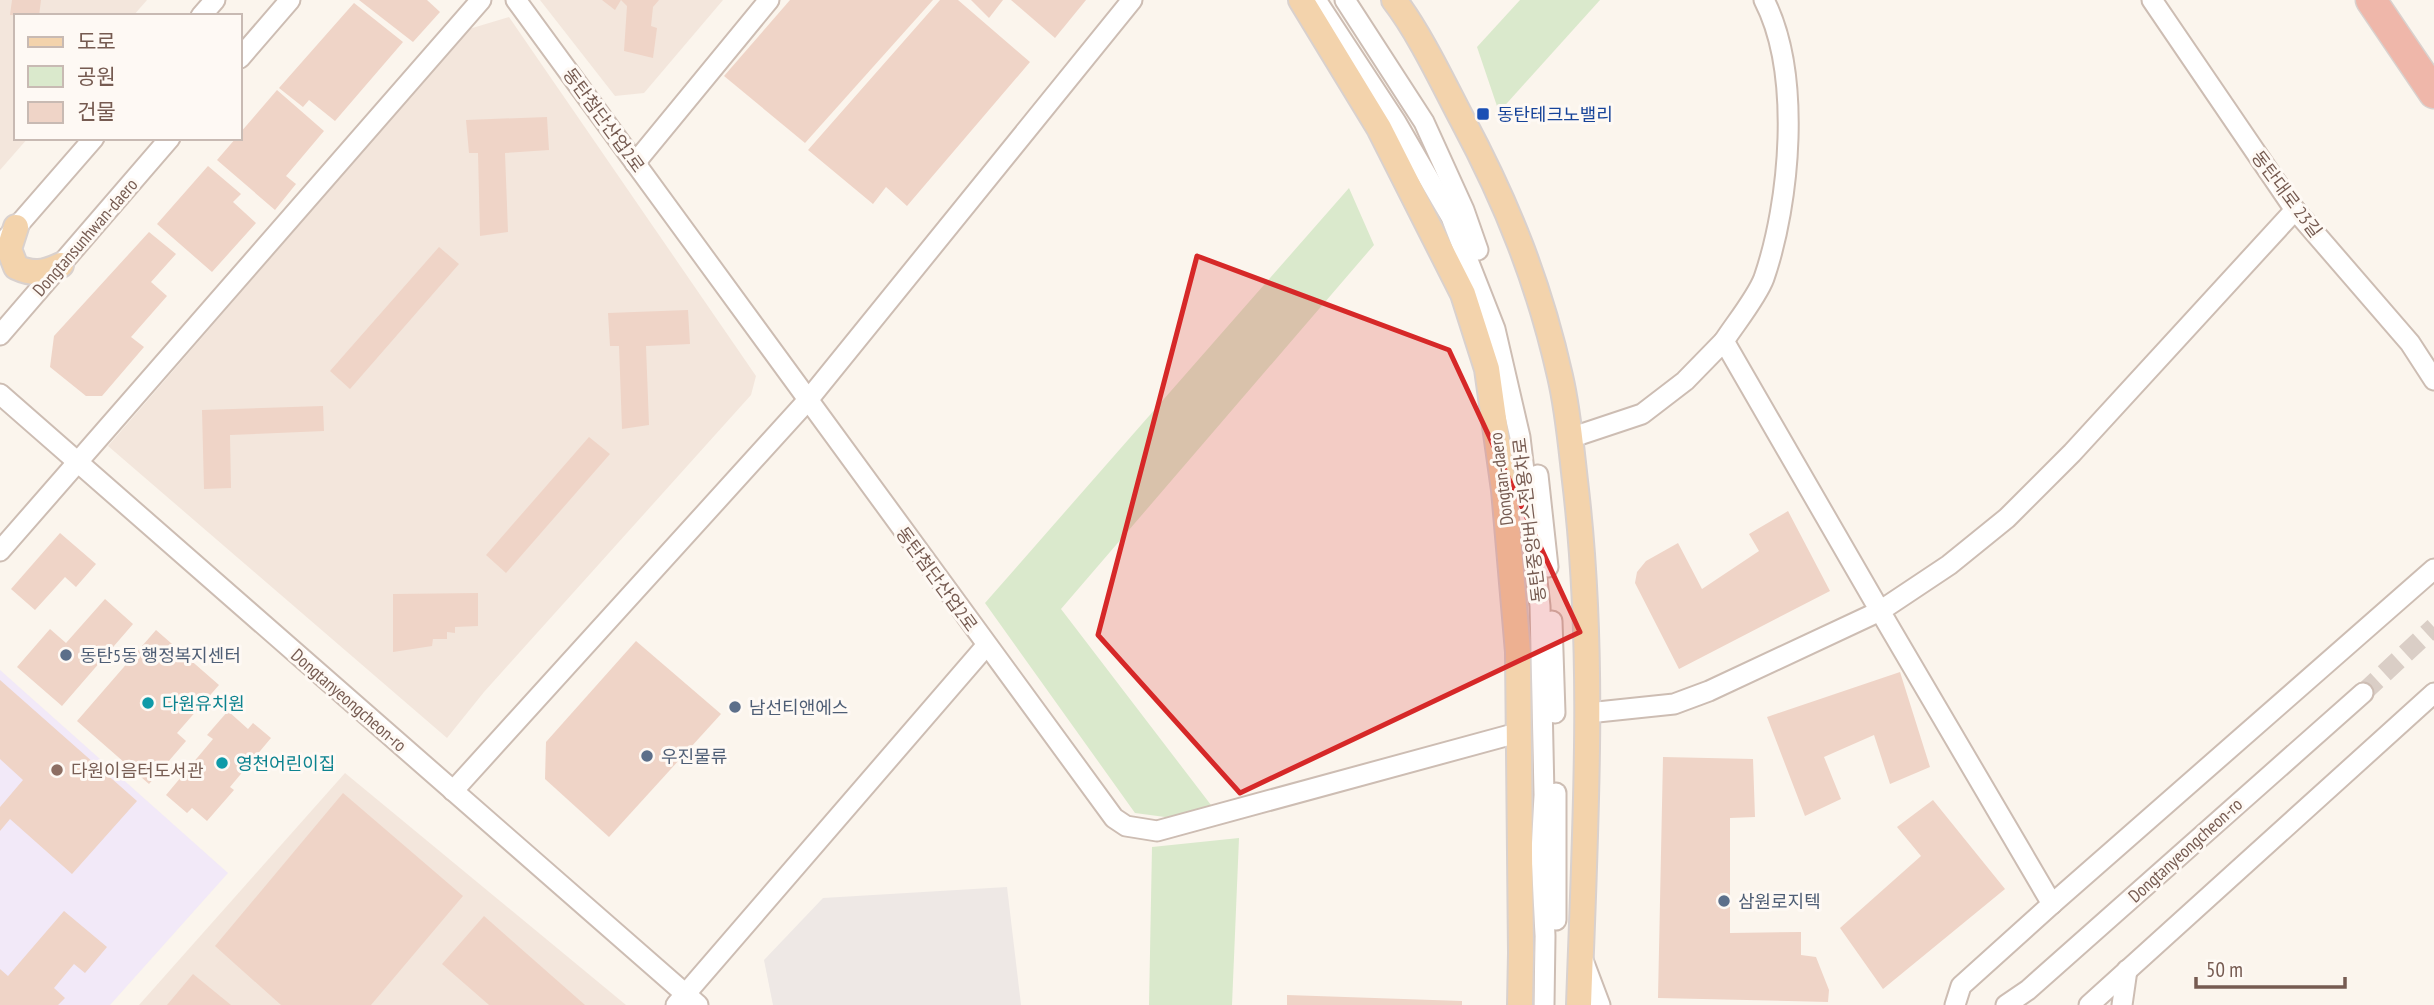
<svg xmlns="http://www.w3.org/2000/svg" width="2434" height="1005" font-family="'PT Sans Narrow','Noto Sans KR',sans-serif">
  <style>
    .residential { fill: #f3e6dc }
    .industrial { fill: #eee8e5 }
    .education { fill: #f2e9f8 }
    .green { fill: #dae9cc }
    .building { fill: #efd4c7 }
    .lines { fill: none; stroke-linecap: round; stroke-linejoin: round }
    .minor-tunnel { stroke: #dacec6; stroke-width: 19; stroke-dasharray: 19 10; stroke-linecap: butt }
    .minor-casing { stroke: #cdbdb3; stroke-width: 23 }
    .major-casing { stroke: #d9d1ce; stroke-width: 28 }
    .highway-casing { stroke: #d9d1ce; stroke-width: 33 }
    .minor { stroke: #fff; stroke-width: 19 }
    .major { stroke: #f3d3ac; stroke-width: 24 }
    .highway { stroke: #efb7aa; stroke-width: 30 }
    .marked { fill: #d62828; fill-opacity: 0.2; stroke: #d62828; stroke-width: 5; stroke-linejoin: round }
    .transit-dot { fill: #1a4fb4; stroke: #fef9f4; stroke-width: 2.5 }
    .service-dot { fill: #5c6f8a; stroke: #fef9f4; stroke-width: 2.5 }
    .culture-dot { fill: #0f9aa8; stroke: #fef9f4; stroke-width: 2.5 }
    .education-dot { fill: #8d6e63; stroke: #fef9f4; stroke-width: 2.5 }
    .labels { text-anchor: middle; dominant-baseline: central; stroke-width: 6; stroke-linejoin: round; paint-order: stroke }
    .transit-label { font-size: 18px; fill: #164399; stroke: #fef9f4; text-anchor: start }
    .street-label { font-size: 18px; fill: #765b51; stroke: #fef9f4 }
    .service-label { font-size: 18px; fill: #4e5e75; stroke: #fef9f4; text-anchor: start }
    .culture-label { font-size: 18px; fill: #0d838f; stroke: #fef9f4; text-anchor: start }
    .education-label { font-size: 18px; fill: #785e54; stroke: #fef9f4; text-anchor: start }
  </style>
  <rect width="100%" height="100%" fill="#fbf5ed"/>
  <g class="residential">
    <polygon points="0,0 147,0 133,16 16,16 16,138 28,138 0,170"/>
    <polygon points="540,0 723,0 644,93 615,96"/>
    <polygon points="509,17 756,376 751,395 484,692 447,738 108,446 469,29"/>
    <polygon points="345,773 626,1005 139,1005"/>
  </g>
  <polygon class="industrial" points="1007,887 1021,1005 773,1005 764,960 823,898"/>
  <polygon class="education" points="0,670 228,873 110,1005 0,1005"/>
  <g class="green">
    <polygon points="1520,0 1600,0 1499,112 1477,47"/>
    <polygon points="1349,188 1374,245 1061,609 1211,805 1180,819 1135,813 985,603"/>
    <polygon points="1239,838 1232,1005 1149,1005 1152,847"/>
  </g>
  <g class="building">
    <polygon points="12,0 41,0 39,16 10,15"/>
    <polygon points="359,0 427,0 440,12 413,42"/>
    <polygon points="602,0 659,0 653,7 651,26 657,28 653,58 624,51 627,6 621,0 615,10"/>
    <polygon points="790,0 933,0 805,143 724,76"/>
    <polygon points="940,0 958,0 1030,62 907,206 886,187 873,204 808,150"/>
    <polygon points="971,0 1003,0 989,18"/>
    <polygon points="1011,0 1086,0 1055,38"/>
    <polygon points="354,3 403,42 335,121 309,100 303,107 279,88"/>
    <polygon points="277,90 324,131 286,176 296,184 275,210 217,160 236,138 240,138 240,133"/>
    <polygon points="547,117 549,150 505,153 508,232 480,236 478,153 469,153 466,120"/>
    <polygon points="208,166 241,194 233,202 256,223 212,272 157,224"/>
    <polygon points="149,232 176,254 151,282 167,296 131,337 144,347 102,396 86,396 50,367 54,336"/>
    <polygon points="439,247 459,264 350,389 330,371"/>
    <polygon points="688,310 690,344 646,346 649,425 622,429 619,346 610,346 608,313"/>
    <polygon points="323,406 324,431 230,435 231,488 204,489 202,410"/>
    <polygon points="589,437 610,454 506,573 486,555"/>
    <polygon points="1788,511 1830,591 1679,669 1635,583 1637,572 1646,561 1678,543 1702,589 1759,551 1749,534"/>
    <polygon points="60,533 96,564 76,587 65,577 35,610 11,589"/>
    <polygon points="478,593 478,626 455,627 455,633 447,632 447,639 433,639 432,646 393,652 393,594"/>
    <polygon points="105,599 133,624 62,706 17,667 50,629 66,643"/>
    <polygon points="156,630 219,685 177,733 186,741 149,784 77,721"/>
    <polygon points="636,641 721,714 609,837 545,779 546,742"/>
    <polygon points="1900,672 1930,767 1890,784 1874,735 1824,757 1841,799 1805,816 1767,717"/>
    <polygon points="0,680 137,801 72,874 10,819 0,831 0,807 23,780 0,759"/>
    <polygon points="228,711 248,729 253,723 271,738 230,787 234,790 207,821 192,808 187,813 166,795 213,739 207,735"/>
    <polygon points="1663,757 1753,759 1755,817 1730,818 1730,933 1801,932 1801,955 1816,957 1829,990 1828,1002 1658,998"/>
    <polygon points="343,793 463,896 371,1005 281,1005 215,946"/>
    <polygon points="1933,800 2005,889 1883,989 1840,928 1921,856 1897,827"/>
    <polygon points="64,911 107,947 85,973 74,964 54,988 65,998 58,1005 0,1005 0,969 8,976"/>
    <polygon points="484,916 585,1005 489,1005 442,964"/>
    <polygon points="193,974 231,1005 167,1005"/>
    <polygon points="1287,995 1462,1001 1462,1005 1287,1005"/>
  </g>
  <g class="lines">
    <polyline class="minor-tunnel" points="2363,693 2434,627"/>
    <g class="minor-casing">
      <g id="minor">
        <polyline points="516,0 1114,818 1126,826 1157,831 1517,733"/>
        <polyline points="1316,0 1396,122 1451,217 1495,329 1520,437 1540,606 1544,795 1541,853 1545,936 1544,1005"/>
        <polyline points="1345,0 1424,122 1464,210 1478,250"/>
        <polyline points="2152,0 2295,210 2410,343 2434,380"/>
        <polyline points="201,16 215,0"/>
        <polyline points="240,58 290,0"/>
        <polyline points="635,163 769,0"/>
        <polyline points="7,238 94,138"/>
        <polyline points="0,335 170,138"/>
        <path d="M1724 341C1735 324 1757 297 1764 278 1790 202 1802 74 1764 0"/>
        <polyline points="0,394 698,1005"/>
        <polyline points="1570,438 1642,414 1685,381 1724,341 1880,611 1709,691 1674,704 1588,713"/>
        <polyline points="1538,475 1548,567"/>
        <polyline points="0,551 481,0"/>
        <polyline points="1552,621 1555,713"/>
        <polyline points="453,791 808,400 1132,0"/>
        <polyline points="1556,793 1556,920"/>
        <polyline points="2052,904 1880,611 1949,565 2007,518 2072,453 2295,210"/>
        <polyline points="1583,960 1600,1005"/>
        <polyline points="676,1005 986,646"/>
        <polyline points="1955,1005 1961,986 2052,904 2434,569"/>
        <polyline points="2006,1005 2028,990 2363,693"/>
        <polyline points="2089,1005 2434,693"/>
        <polyline points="2122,1005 2127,970"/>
      </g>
    </g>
    <g class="major-casing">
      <g id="major">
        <polyline points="1301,0 1379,128 1463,294 1487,369 1504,490 1518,652 1521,953 1520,1005"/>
        <path d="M1394 0C1419 32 1443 83 1462 119 1507 203 1539 283 1560 376 1568 410 1571 446 1575 481 1596 655 1585 830 1579 1005"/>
        <path d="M16 227 9 249 16 267C33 275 44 273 61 265"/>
      </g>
    </g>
    <g class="highway-casing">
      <polyline id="highway" points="2371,0 2434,93"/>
    </g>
    <use href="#minor" class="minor"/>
    <use href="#major" class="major"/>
    <use href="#highway" class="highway"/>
  </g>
  <path class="marked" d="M1197 256 1449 350 1580 632 1240 793 1098 635Z"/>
  <rect class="transit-dot" x="1476" y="107" width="14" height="14" rx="3.5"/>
  <g class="service-dot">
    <circle cx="66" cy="655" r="7"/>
    <circle cx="735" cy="707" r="7"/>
    <circle cx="647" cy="756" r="7"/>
    <circle cx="1724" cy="901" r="7"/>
  </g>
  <g class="culture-dot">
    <circle cx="148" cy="703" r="7"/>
    <circle cx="222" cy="763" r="7"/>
  </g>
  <circle class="education-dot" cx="57" cy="770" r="7"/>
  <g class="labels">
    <g class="transit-label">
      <text x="1497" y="114">동탄테크노밸리</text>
    </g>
    <g class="street-label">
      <text transform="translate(604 120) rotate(54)">동탄첨단산업2로</text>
      <text transform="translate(2287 194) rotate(53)">동탄대로 23길</text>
      <text transform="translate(85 237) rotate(-49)">Dongtansunhwan-daero</text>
      <text transform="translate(1501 479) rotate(-97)">Dongtan-daero</text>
      <text transform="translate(1529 520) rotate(-97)">동탄중앙버스전용차로</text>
      <text transform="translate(937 579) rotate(54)">동탄첨단산업2로</text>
      <text transform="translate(349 700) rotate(41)">Dongtanyeongcheon-ro</text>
      <text transform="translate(2185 850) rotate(-42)">Dongtanyeongcheon-ro</text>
    </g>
    <g class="service-label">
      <text x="80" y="655">동탄5동 행정복지센터</text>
      <text x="749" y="707">남선티앤에스</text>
      <text x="661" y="756">우진물류</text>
      <text x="1738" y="901">삼원로지텍</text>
    </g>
    <g class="culture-label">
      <text x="162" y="703">다원유치원</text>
      <text x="236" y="763">영천어린이집</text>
    </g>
    <g class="education-label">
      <text x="71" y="770">다원이음터도서관</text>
    </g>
  </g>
  <rect x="14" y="14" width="228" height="126" fill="#fef9f4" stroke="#c8bab3" stroke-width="2"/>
  <rect x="28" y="37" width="35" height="10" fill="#f3d3ac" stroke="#c8bab3" stroke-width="2"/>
  <text x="77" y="49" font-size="21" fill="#765b51">도로</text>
  <rect x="28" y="66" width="35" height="21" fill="#dae9cc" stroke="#c8bab3" stroke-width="2"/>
  <text x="77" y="84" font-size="21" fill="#765b51">공원</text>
  <rect x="28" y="102" width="35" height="21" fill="#efd4c7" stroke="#c8bab3" stroke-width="2"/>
  <text x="77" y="119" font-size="21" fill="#765b51">건물</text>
  <path d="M2196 977v10h149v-10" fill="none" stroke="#765b51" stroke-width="3.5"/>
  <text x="2206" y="977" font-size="21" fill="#765b51" stroke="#fef9f4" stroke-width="5" paint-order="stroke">50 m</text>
</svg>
